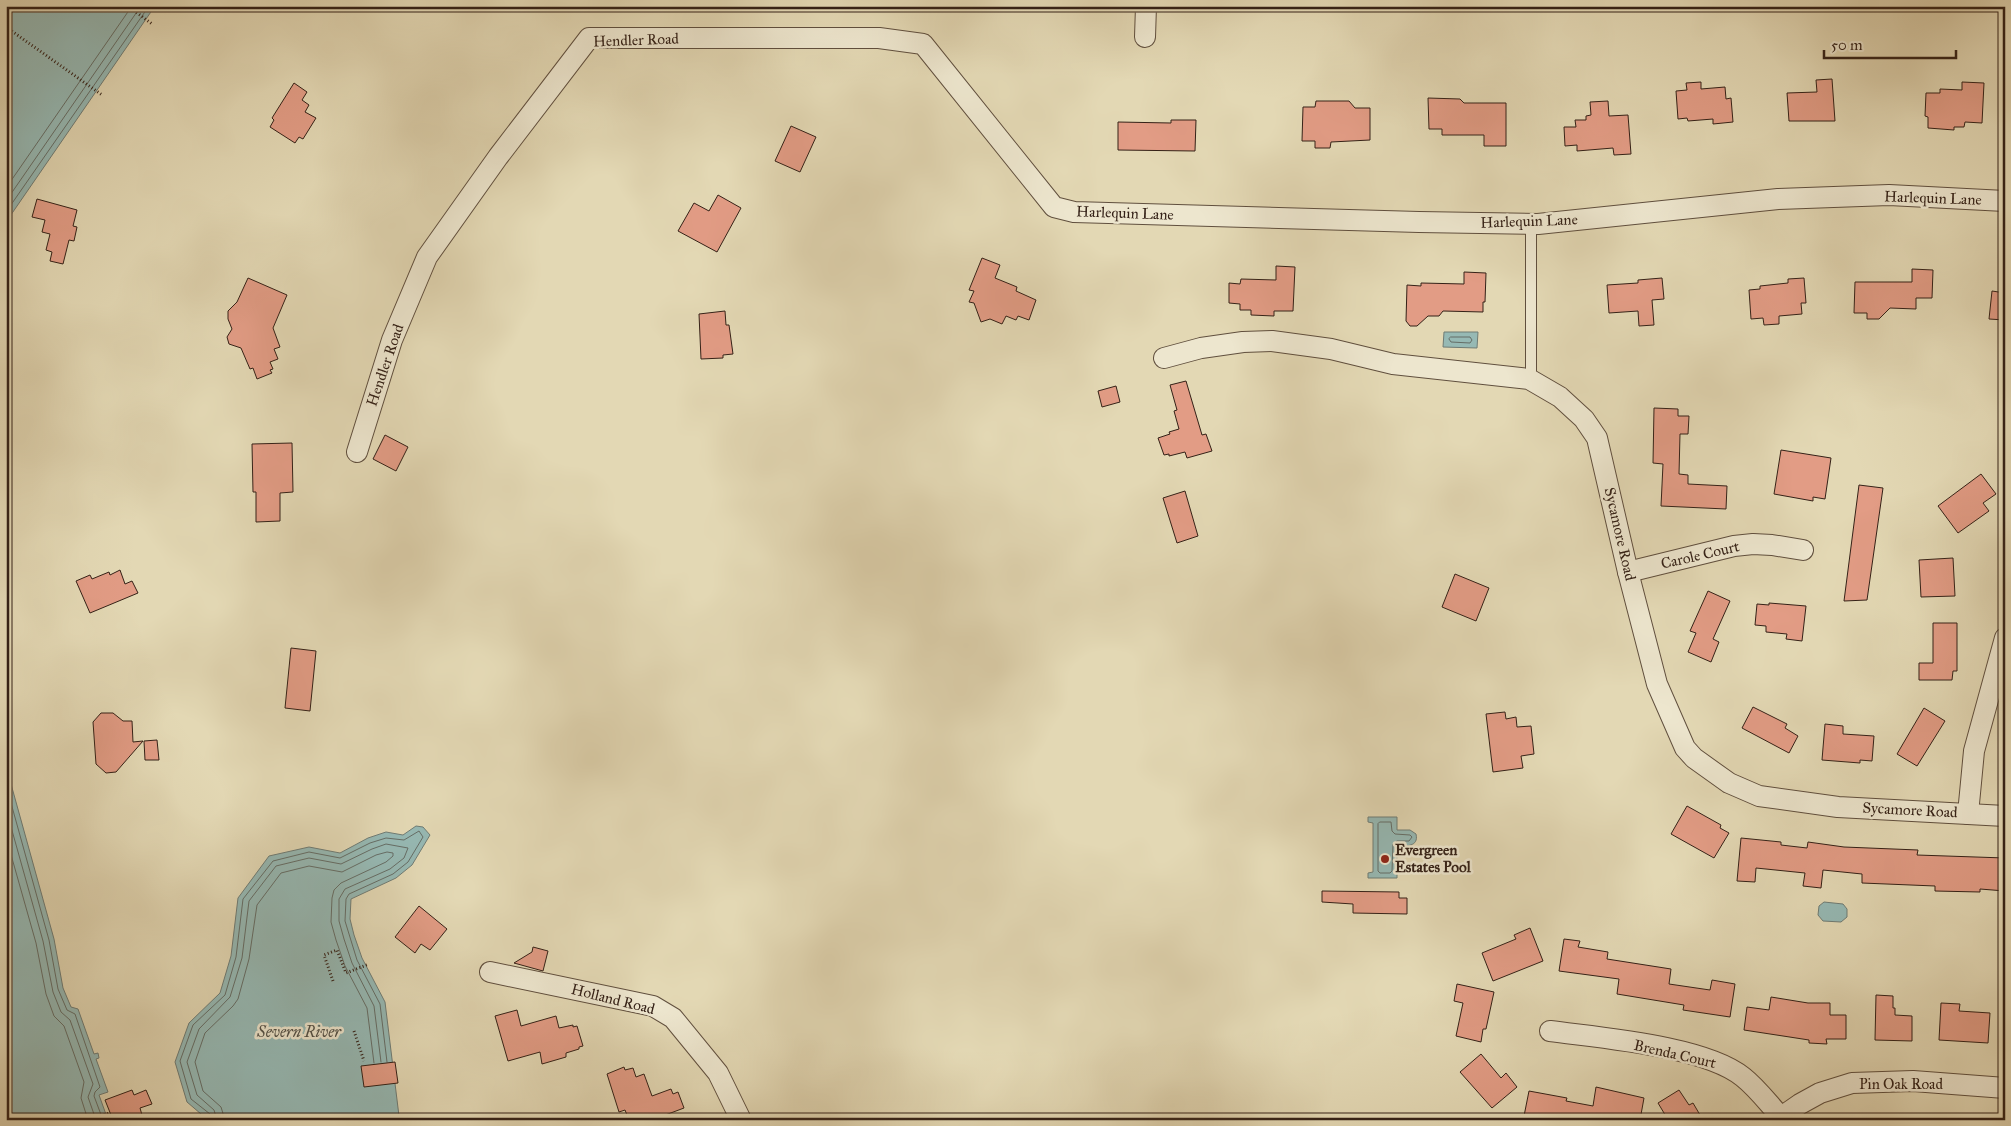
<svg xmlns="http://www.w3.org/2000/svg" width="2011" height="1126" font-family="'IM FELL Great Primer',serif">
  <style>
    .water { fill: #96b9b4; stroke: #6f7c75 }
    .lines { fill: none; stroke-linecap: round; stroke-linejoin: round }
    .shore { stroke: #656d66; stroke-width: 1 }
    .building { fill: #e29c85; stroke: #342117 }
    .lane-casing { stroke: #604f3e; stroke-width: 12 }
    .street-casing { stroke: #604f3e; stroke-width: 22 }
    .path { stroke: #342117; stroke-width: 3; stroke-dasharray: 1 2.5; stroke-linecap: butt }
    .lane { stroke: #ede6ce; stroke-width: 10 }
    .street { stroke: #ede6ce; stroke-width: 20 }
    .poi-dot { fill: #8f2418; stroke: #ede6ce; stroke-width: 2 }
    .labels { text-anchor: middle; dominant-baseline: central; stroke-width: 5; stroke-linejoin: round; paint-order: stroke }
    .street-label { font-size: 15px; fill: #342117; stroke: #ede6ce }
    .poi-label { font-size: 15px; font-weight: bold; fill: #342117; stroke: #ede6ce; text-anchor: start }
    .water-label { font-size: 16px; font-style: italic; fill: #514f46; stroke: #ede6ce }
  </style>
  <rect width="100%" height="100%" fill="#e3d8b4"/>
  <filter id="stains"><feTurbulence type="fractalNoise" baseFrequency=".004" numOctaves="4"/><feColorMatrix values="0 0 0 0 .2 0 0 0 0 .09 0 0 0 0 .02 0 0 0 .5 -.17"/></filter>
  <radialGradient id="worn" r=".72"><stop offset=".6" stop-color="#630" stop-opacity="0"/><stop offset="1" stop-color="#630" stop-opacity=".3"/></radialGradient>
  <g class="water">
    <polygon points="6,6 155,6 6,222"/>
    <polygon points="1444,332 1478,332 1477,348 1443,347"/>
    <polygon points="6,745 11,784 54,939 63,988 71,1007 78,1009 94,1054 98,1053 99,1058 96,1059 108,1092 99,1095 108,1120 6,1120"/>
    <path d="M1368 817H1397V830H1410L1416 834C1419 847 1406 846 1397 846V878H1368V873L1373 872V823L1368 822Z"/>
    <polygon points="416,826 423,827 430,835 412,865 396,878 351,899 350,919 354,935 362,958 385,1002 399,1116 382,1120 208,1120 187,1102 175,1062 189,1023 220,993 231,956 238,898 269,856 309,847 340,853 368,838 386,832 403,835"/>
    <polygon points="1824,902 1843,904 1847,909 1847,917 1841,922 1823,921 1818,915 1819,906"/>
  </g>
  <g class="lines">
    <g class="shore">
      <polyline points="6,188 132,6"/>
      <polyline points="6,201 141,6"/>
      <polyline points="6,212 149,6"/>
      <polygon points="1451,337 1470,337 1472,340 1470,343 1451,342 1449,339"/>
      <polyline points="6,785 49,940 58,989 67,1010 75,1014 100,1087 95,1092 94,1096 103,1120"/>
      <polyline points="6,809 43,941 53,992 61,1012 70,1020 93,1084 88,1097 96,1120"/>
      <polygon points="1380,822 1391,822 1392,831 1395,834 1410,835 1412,837 1409,841 1397,841 1393,844 1392,871 1390,873 1380,873 1378,871 1378,824"/>
      <polyline points="6,837 36,943 46,994 54,1016 64,1026 84,1082 81,1098 88,1120"/>
      <polyline points="211,1120 210,1114 191,1099 180,1061 193,1025 225,995 236,957 243,899 273,861 309,852 340,858 370,843 386,838 404,840 419,831 423,837 408,862 393,874 349,894 346,899 345,921 357,960 380,1004 387,1062"/>
      <polyline points="217,1120 214,1110 197,1095 187,1062 199,1029 230,997 242,958 249,901 276,866 309,858 341,864 372,849 386,844 408,848 404,858 390,869 345,889 339,899 339,921 344,939 352,963 374,1006 381,1062"/>
      <polyline points="225,1120 221,1107 203,1091 195,1062 205,1033 233,1006 238,999 249,959 257,905 281,873 309,866 342,872 376,855 387,852 393,853 393,856 386,862 341,883 334,890 332,898 331,922 336,940 345,966 367,1008 374,1063"/>
    </g>
  </g>
  <g class="building">
    <polygon points="1832,79 1835,121 1789,121 1787,93 1817,92 1816,80"/>
    <polygon points="1701,82 1701,89 1725,87 1726,99 1731,98 1733,122 1713,124 1713,119 1688,121 1687,118 1678,119 1676,91 1687,90 1686,83"/>
    <polygon points="1962,82 1984,83 1982,123 1965,122 1964,127 1954,127 1954,130 1928,128 1928,117 1925,116 1926,93 1940,93 1940,89 1962,90"/>
    <polygon points="294,83 307,92 302,100 309,105 305,112 316,118 303,139 299,137 295,143 270,127 274,120 272,118"/>
    <polygon points="1428,98 1460,99 1464,103 1506,103 1506,146 1484,146 1484,135 1442,135 1442,129 1429,129"/>
    <polygon points="1316,101 1349,101 1355,108 1370,108 1370,140 1331,142 1330,148 1315,148 1315,141 1302,141 1303,107 1315,107"/>
    <polygon points="1608,101 1609,116 1628,115 1631,154 1614,155 1613,148 1577,151 1577,145 1565,146 1564,127 1576,127 1575,120 1586,120 1586,116 1591,115 1590,102"/>
    <polygon points="1171,120 1196,120 1195,151 1118,150 1118,122 1171,123"/>
    <polygon points="791,126 816,137 800,172 775,161"/>
    <polygon points="718,195 741,208 717,252 678,231 694,203 709,211"/>
    <polygon points="37,199 77,210 73,226 77,227 74,241 69,240 63,264 50,261 52,252 46,250 50,234 42,232 45,220 32,217"/>
    <polygon points="982,258 1000,265 995,278 1017,287 1016,291 1036,300 1029,320 1018,316 1016,320 1006,316 1002,324 990,319 981,322 974,303 969,302 974,291 969,290"/>
    <polygon points="1276,266 1295,267 1293,311 1274,311 1274,316 1251,315 1251,310 1240,310 1240,304 1229,303 1229,283 1240,284 1241,279 1276,280"/>
    <polygon points="1912,269 1933,270 1932,298 1916,298 1916,309 1890,308 1879,319 1867,319 1867,313 1854,313 1855,282 1912,282"/>
    <polygon points="1464,272 1486,273 1485,302 1483,302 1483,312 1443,311 1439,316 1428,316 1417,326 1410,326 1406,321 1407,285 1421,286 1421,283 1464,284"/>
    <polygon points="248,278 287,295 273,328 280,347 274,349 278,359 270,362 273,369 270,370 272,373 257,379 253,368 250,369 241,348 229,344 227,337 232,329 228,319 228,311 237,302"/>
    <polygon points="1662,278 1664,299 1652,300 1654,325 1639,326 1638,311 1609,313 1607,285 1638,283 1638,280"/>
    <polygon points="1804,278 1806,303 1801,303 1802,314 1779,316 1779,324 1764,325 1763,318 1751,319 1749,290 1760,289 1760,286 1788,283 1788,279"/>
    <polygon points="1992,291 2005,293 2005,320 1989,319"/>
    <polygon points="725,311 726,325 729,325 733,354 723,355 723,358 701,359 699,314"/>
    <polygon points="1186,381 1202,435 1206,434 1212,451 1187,458 1185,452 1169,456 1169,454 1164,455 1158,438 1170,434 1169,432 1179,429 1174,411 1177,410 1170,385"/>
    <polygon points="1116,386 1120,402 1102,407 1098,391"/>
    <polygon points="1654,408 1678,409 1678,416 1689,416 1688,434 1680,434 1679,474 1688,475 1688,484 1727,486 1726,509 1661,506 1663,464 1653,463"/>
    <polygon points="385,435 408,447 396,471 373,459"/>
    <polygon points="292,443 293,492 280,493 280,521 256,522 256,492 253,492 252,444"/>
    <polygon points="1781,450 1831,458 1825,499 1813,497 1813,501 1774,494"/>
    <polygon points="1981,474 1996,494 1983,503 1989,511 1958,533 1938,506"/>
    <polygon points="1859,485 1883,488 1867,600 1844,601"/>
    <polygon points="1185,491 1198,536 1177,543 1163,498"/>
    <polygon points="1953,558 1955,596 1921,597 1919,560"/>
    <polygon points="120,570 125,584 132,581 138,593 90,613 76,581 90,575 92,579 109,572 110,575"/>
    <polygon points="1455,574 1489,588 1476,621 1442,607"/>
    <polygon points="1708,591 1730,601 1713,639 1719,642 1711,662 1688,652 1696,633 1690,631"/>
    <polygon points="1769,603 1806,606 1802,641 1786,639 1787,634 1766,632 1766,626 1755,625 1757,604 1769,605"/>
    <polygon points="1933,623 1957,623 1957,671 1953,671 1952,680 1919,680 1919,663 1933,663"/>
    <polygon points="291,648 316,651 310,711 285,708"/>
    <polygon points="1753,707 1787,724 1785,728 1798,736 1789,753 1742,728"/>
    <polygon points="1924,708 1945,721 1917,766 1897,754"/>
    <polygon points="1505,712 1506,719 1516,717 1517,727 1531,726 1534,754 1521,756 1523,768 1493,772 1486,714"/>
    <polygon points="101,713 113,713 123,721 132,721 133,742 143,741 116,772 106,773 96,764 93,722"/>
    <polygon points="1825,724 1843,726 1843,734 1874,736 1872,761 1860,760 1860,763 1822,760"/>
    <polygon points="157,740 159,760 145,760 144,741"/>
    <polygon points="1687,806 1721,825 1720,828 1729,833 1714,858 1671,834"/>
    <polygon points="1741,838 1781,842 1781,845 1807,848 1808,842 1844,847 1918,850 1917,855 2005,858 2005,891 1980,889 1980,892 1935,891 1935,886 1862,883 1862,874 1823,870 1821,888 1803,886 1805,873 1756,868 1755,882 1737,881"/>
    <polygon points="1322,891 1399,892 1399,898 1407,898 1407,914 1353,913 1353,904 1322,902"/>
    <polygon points="419,906 447,929 430,950 421,944 415,953 395,937"/>
    <polygon points="1530,928 1543,961 1493,981 1482,953 1516,939 1514,935"/>
    <polygon points="1564,939 1580,941 1578,947 1608,952 1607,959 1671,969 1669,984 1710,990 1712,980 1735,984 1730,1017 1683,1010 1684,1005 1617,994 1619,979 1559,971"/>
    <polygon points="533,947 548,951 543,971 514,963 532,952"/>
    <polygon points="1457,984 1494,992 1486,1029 1483,1029 1481,1042 1456,1036 1463,1003 1454,1001"/>
    <polygon points="1876,995 1893,996 1893,1008 1895,1008 1895,1015 1912,1016 1912,1041 1875,1040"/>
    <polygon points="1771,997 1808,1003 1830,1003 1830,1015 1846,1015 1846,1039 1826,1039 1827,1044 1809,1043 1809,1040 1744,1030 1747,1007 1769,1010"/>
    <polygon points="1941,1003 1960,1004 1959,1011 1990,1013 1988,1043 1939,1040"/>
    <polygon points="517,1010 521,1026 556,1016 559,1028 573,1025 573,1027 577,1026 583,1046 579,1047 579,1049 566,1053 566,1057 542,1064 540,1052 508,1061 495,1016"/>
    <polygon points="1481,1054 1501,1078 1506,1073 1517,1087 1492,1108 1460,1072"/>
    <polygon points="395,1062 398,1083 364,1087 361,1066"/>
    <polygon points="624,1067 625,1070 633,1068 636,1077 644,1074 652,1096 671,1089 673,1094 678,1092 684,1108 652,1120 629,1120 625,1110 619,1112 607,1074"/>
    <polygon points="1596,1087 1644,1098 1640,1120 1545,1120 1524,1116 1529,1091 1567,1098 1566,1101 1593,1106"/>
    <polygon points="132,1090 134,1095 146,1090 152,1104 140,1108 142,1115 129,1120 113,1120 105,1100"/>
    <polygon points="1679,1090 1689,1105 1693,1103 1703,1120 1664,1120 1667,1118 1658,1103"/>
  </g>
  <g class="lines">
    <g class="lane-casing">
      <polyline id="lane" points="1529,379 1531,372 1531,224"/>
    </g>
    <g class="street-casing">
      <g id="street">
        <polyline points="1145,37 1146,6"/>
        <polyline points="1164,358 1201,348 1243,342 1272,341 1331,349 1393,364 1529,379 1560,397 1584,419 1597,438 1628,572 1657,684 1685,748 1694,758 1729,783 1759,796 1838,807 2005,816"/>
        <polyline points="357,452 392,340 427,257 498,157 589,38 879,38 923,44 1054,207 1074,212 1419,222 1538,224 1778,199 1889,195 2005,201"/>
        <polyline points="1628,572 1734,546 1753,544 1772,545 1803,550"/>
        <polyline points="1968,814 1974,751 2005,638"/>
        <polyline points="490,972 653,1006 673,1018 718,1073 741,1120"/>
        <path d="M1550 1031C1601 1038 1705 1046 1743 1077 1757 1088 1768 1103 1780 1116"/>
        <polyline points="1777,1120 1800,1104 1820,1093 1852,1083 1913,1081 2005,1088"/>
      </g>
    </g>
    <g class="path">
      <polyline points="128,6 152,24"/>
      <polyline points="6,27 102,95"/>
      <polyline points="333,981 324,955 337,950 346,973 369,964"/>
      <polyline points="354,1031 364,1061"/>
      <polyline points="91,1120 109,1113"/>
    </g>
    <use href="#lane" class="lane"/>
    <use href="#street" class="street"/>
  </g>
  <circle class="poi-dot" cx="1385" cy="859" r="5"/>
  <g class="labels">
    <g class="street-label">
      <text transform="translate(636 40) rotate(-2)">Hendler Road</text>
      <text transform="translate(1933 198) rotate(2)">Harlequin Lane</text>
      <text transform="translate(1125 213) rotate(2)">Harlequin Lane</text>
      <text transform="translate(1529 221) rotate(-2)">Harlequin Lane</text>
      <text transform="translate(385 365) rotate(-71)">Hendler Road</text>
      <text transform="translate(1620 534) rotate(77)">Sycamore Road</text>
      <text transform="translate(1700 555) rotate(-13)">Carole Court</text>
      <text transform="translate(1910 810) rotate(3)">Sycamore Road</text>
      <text transform="translate(613 999) rotate(14)">Holland Road</text>
      <text transform="translate(1675 1054) rotate(13)">Brenda Court</text>
      <text x="1901" y="1084">Pin Oak Road</text>
    </g>
    <g class="poi-label">
      <text x="1395" y="850">Evergreen<tspan x="1395" dy="17">Estates Pool</tspan></text>
    </g>
    <g class="water-label">
      <text x="299" y="1031">Severn River</text>
    </g>
  </g>
  <rect width="2011" height="1126" fill="none" stroke="#e3d8b4" stroke-width="25"/>
  <rect x="8" y="8" width="1996" height="1111" fill="none" stroke="#342117" stroke-width="2.5"/>
  <rect x="12" y="12" width="1986" height="1101" fill="none" stroke="#342117"/>
  <path d="M1824 50v8h132v-8" fill="none" stroke="#342117" stroke-width="2.5"/>
  <text x="1831" y="50" font-size="15" fill="#342117" stroke="#ede6ce" stroke-width="4" paint-order="stroke">50 m</text>
  <rect width="100%" height="100%" filter="url(#stains)"/>
  <rect width="100%" height="100%" fill="url(#worn)"/>
</svg>
